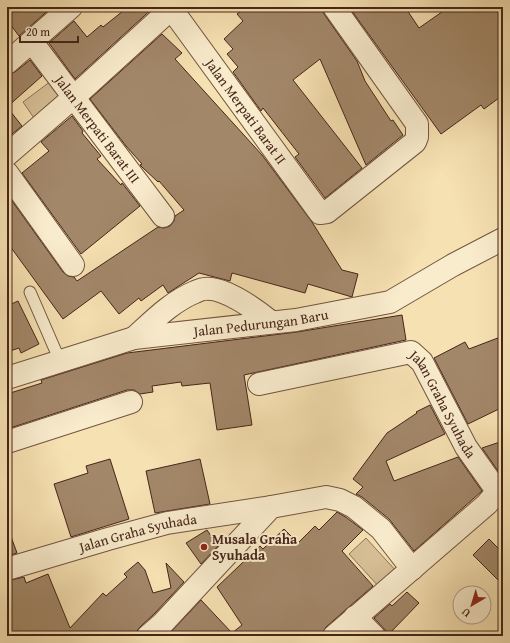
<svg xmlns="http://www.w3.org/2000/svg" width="510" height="643" font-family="'Gentium Book Plus',serif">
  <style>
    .green { fill: #d8c198; stroke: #8f7459 }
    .building { fill: #a28769; stroke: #46261a }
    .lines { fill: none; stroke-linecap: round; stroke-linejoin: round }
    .service-casing { stroke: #725540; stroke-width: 13 }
    .minor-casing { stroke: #725540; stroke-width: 24 }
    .service { stroke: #f9eccd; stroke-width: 11 }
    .minor { stroke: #f9eccd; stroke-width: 22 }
    .poi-dot { fill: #8f2418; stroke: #f9eccd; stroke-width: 1.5 }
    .labels { text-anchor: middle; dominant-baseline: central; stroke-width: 4; stroke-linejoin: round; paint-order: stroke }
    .street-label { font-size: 14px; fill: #46261a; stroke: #f9eccd }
    .poi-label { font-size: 14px; font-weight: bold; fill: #46261a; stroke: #f9eccd; text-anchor: start }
  </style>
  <rect width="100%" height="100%" fill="#f6e1b2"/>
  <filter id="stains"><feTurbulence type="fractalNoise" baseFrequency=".005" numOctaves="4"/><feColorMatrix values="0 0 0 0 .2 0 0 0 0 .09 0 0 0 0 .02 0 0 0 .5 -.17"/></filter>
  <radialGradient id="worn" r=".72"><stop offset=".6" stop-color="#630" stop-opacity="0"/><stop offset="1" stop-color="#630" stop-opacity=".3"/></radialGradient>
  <g class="green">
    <polygon points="51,81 63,96 34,118 23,102"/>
    <polygon points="366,538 397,572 380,588 349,554"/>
  </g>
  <g class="building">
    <polygon points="7,7 52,7 19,36 7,20"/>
    <polygon points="128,7 154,7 75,79 49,43 74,21 87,37 101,25 103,27"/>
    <polygon points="247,7 322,7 324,14 357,61 365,81 391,121 393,120 403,135 366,165 320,59 293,80 362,168 325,198 295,157 299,154 263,108 261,111 233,72 238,67 227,54 233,49 224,39 243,21 237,14"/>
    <polygon points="349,7 405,7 419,28 449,7 503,7 503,95 484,109 481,105 441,134"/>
    <polygon points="162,34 182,53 175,59 262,155 312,222 342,270 358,274 352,297 308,284 305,293 232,273 230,281 199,273 168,293 163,285 141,301 139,298 119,314 101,291 63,319 7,242 7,194 63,272 68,276 74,277 77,281 158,227 164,228 170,226 174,221 175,216 184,210 159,181 158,182 142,167 140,165 142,164 126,146 90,99"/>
    <polygon points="30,60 42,76 7,107 22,126 7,138 7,75 15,72"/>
    <polygon points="72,116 83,131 82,133 101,156 97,159 121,185 122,183 140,206 81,254 22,173 49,151 41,142"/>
    <polygon points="18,301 39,344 21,353 19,348 7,352 7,306"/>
    <polygon points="402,315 406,340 244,375 252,425 217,430 210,383 182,386 181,382 152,386 153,392 140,394 134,390 127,390 7,429 7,394 42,383 41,380 127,353 297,332"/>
    <polygon points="503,336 503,407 468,424 434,358 465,342 469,349"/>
    <polygon points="430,405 445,434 386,461 394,481 458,457 482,491 414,551 389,519 362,497 356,494 363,487 353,479 387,433 417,413 416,412"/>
    <polygon points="503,441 503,478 482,448"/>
    <polygon points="110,459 129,519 71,537 54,484 88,473 86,466"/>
    <polygon points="200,459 210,504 155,513 146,471"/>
    <polygon points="337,512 347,518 363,530 342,551 373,586 326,627 321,636 167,636 201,600 232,633 242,625 217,587 260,546 263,549 284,529 298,543 315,526 319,530"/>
    <polygon points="207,530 218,546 201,564 186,543"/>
    <polygon points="7,534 10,534 17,553 7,556"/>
    <polygon points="489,539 503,553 503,585 473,555"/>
    <polygon points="138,562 145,570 153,593 171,588 166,563 184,582 154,614 140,627 136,632 136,636 7,636 7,581 24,577 26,583 48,574 70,628 103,593 106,596 127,577 124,574"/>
    <polygon points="407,592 419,603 389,634 374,618 390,604 392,606"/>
  </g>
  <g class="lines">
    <g class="service-casing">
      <polyline id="service" points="30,292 60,361"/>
    </g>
    <g class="minor-casing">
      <g id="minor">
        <path id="s1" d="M170 7 320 213 327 212 415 142 417 137V124L334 7"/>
        <path id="s2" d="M32 42 163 216"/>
        <polyline points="7,63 71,7"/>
        <polyline points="7,155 74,97 173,7"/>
        <polyline points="7,173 73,265"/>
        <path d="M134 338C153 321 171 302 195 292 198 291 201 289 204 289 224 286 256 310 271 322"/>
        <path id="s3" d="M7 378 134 338 296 320 390 302 453 265 503 239"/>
        <path id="s4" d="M259 384 411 352 422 362 466 447 495 488 496 493 487 504 334 636"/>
        <polyline points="7,442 131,402"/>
        <path id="s5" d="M7 569 108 539 167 523 271 507"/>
        <polyline points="355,617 374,636"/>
        <polyline points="148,636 163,623 271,507 326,497 340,500 354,507 381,529 412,569"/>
      </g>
    </g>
    <use href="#service" class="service"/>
    <use href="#minor" class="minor"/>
  </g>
  <circle class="poi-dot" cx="204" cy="547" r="4"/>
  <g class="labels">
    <g class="street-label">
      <text stroke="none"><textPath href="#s1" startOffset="129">Jalan Merpati Barat II</textPath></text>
      <text stroke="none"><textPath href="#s2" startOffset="109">Jalan Merpati Barat III</textPath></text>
      <text stroke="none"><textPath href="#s3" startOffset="261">Jalan Pedurungan Baru</textPath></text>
      <text stroke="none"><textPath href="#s4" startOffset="217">Jalan Graha Syuhada</textPath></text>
      <text stroke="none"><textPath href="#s5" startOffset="136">Jalan Graha Syuhada</textPath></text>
    </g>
    <g class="poi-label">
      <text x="212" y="539">Musala Graha<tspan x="212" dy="16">Syuhada</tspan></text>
    </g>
  </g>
  <rect width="510" height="643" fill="none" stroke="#f6e1b2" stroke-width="24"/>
  <rect x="8" y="8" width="494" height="627" fill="none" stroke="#46261a" stroke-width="2"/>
  <rect x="12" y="12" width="486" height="619" fill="none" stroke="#46261a"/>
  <g transform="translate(472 605) rotate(218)"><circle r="19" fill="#f9eccd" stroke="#b19d85"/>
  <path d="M0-3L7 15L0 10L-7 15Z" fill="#8f2418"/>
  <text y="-6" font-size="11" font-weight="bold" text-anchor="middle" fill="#46261a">U</text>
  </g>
  <path d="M20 36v6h58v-6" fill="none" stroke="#46261a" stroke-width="2"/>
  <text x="26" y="36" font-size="12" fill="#46261a" stroke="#f9eccd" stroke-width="3" paint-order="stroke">20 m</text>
  <rect width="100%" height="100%" filter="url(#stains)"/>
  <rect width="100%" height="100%" fill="url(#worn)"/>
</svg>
